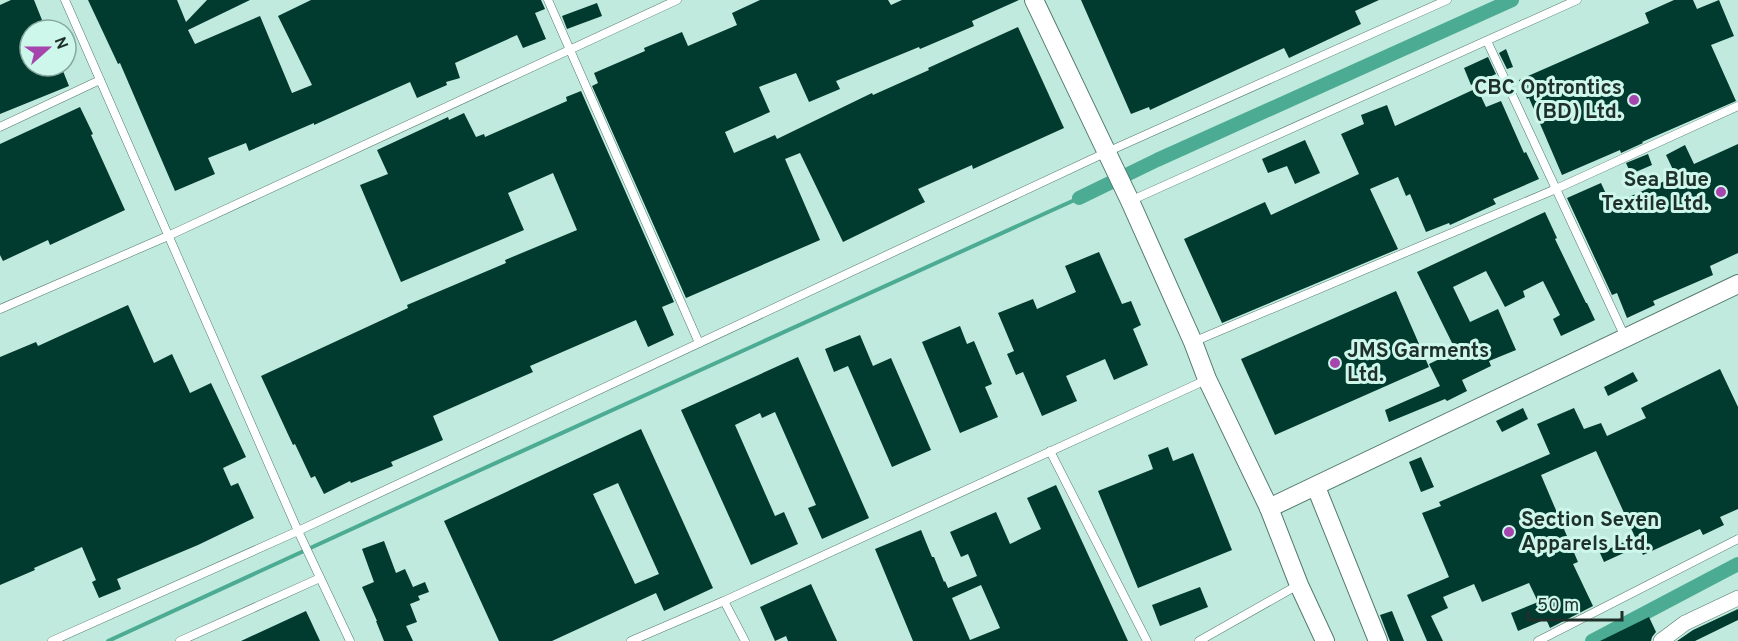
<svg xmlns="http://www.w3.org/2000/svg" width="1738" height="641" font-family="Overpass,sans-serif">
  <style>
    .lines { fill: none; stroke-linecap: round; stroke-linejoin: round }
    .stream { stroke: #4bab93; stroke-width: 4 }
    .canal { stroke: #4bab93; stroke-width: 14 }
    .building { fill: #013a2f; fill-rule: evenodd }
    .service-casing { stroke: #53796e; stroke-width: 9 }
    .minor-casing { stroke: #53796e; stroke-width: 16 }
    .tertiary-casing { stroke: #53796e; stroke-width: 20 }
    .service { stroke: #fff; stroke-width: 8 }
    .minor { stroke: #fff; stroke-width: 15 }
    .tertiary { stroke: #fff; stroke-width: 18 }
    .poi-dot { fill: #a545ad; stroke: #cdf7ea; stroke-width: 2 }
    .labels { text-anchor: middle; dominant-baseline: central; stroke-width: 6; stroke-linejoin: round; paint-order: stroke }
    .poi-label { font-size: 21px; font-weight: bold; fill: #1f302b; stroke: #cdf7ea; text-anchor: end }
  </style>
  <rect width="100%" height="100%" fill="#c0eadd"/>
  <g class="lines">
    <polyline class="stream" points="108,641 454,482 1079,198"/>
    <g class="canal">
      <polyline points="1079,198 1157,160 1512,0"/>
      <polyline points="1592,641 1738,564"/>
    </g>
  </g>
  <g class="building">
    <polygon points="11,0 34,0 46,30 30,30 30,66 61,66 69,86 0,114 0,5"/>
    <polygon points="88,0 177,0 186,22 207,0 250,0 188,30 195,44 260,16 292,93 312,85 278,16 311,0 541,0 545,9 535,13 546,39 523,48 517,35 455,63 460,78 446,82 447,85 417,98 410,82 314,125 314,123 249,151 246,143 208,158 215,174 175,191 120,63 118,64"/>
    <polygon points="760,0 888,0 891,5 902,0 1019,0 972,21 974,26 920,49 919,47 836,81 840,89 809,102 796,73 759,87 770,112 725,132 734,153 775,135 777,139 872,93 873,95 929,70 928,68 1018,27 1064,128 973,169 972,165 918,189 925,202 843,242 800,153 785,159 820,240 686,298 592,86 598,83 594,73 645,51 644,48 682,32 688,46 737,25 732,13"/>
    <polygon points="1081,0 1379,0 1355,11 1361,24 1289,58 1284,48 1150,110 1149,107 1131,114"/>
    <polygon points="1674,0 1693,0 1697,9 1719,0 1734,36 1711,45 1736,101 1642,142 1643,143 1621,153 1620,150 1562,175 1529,98 1527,99 1519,80 1649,23 1645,13"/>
    <polygon points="597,3 602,16 567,29 562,16"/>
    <polygon points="1506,49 1513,67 1507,69 1499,53"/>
    <polygon points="1488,57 1496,74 1471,85 1464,68"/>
    <polygon points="1477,88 1486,107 1501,101 1524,153 1526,152 1539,179 1493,199 1496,204 1450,225 1449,223 1426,232 1410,194 1406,196 1398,177 1370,189 1398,249 1222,323 1184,239 1265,202 1271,215 1359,174 1341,134 1364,124 1361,115 1387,105 1395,126"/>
    <polygon points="581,91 674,302 662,307 674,335 648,347 636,320 530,366 533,372 433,416 443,440 391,462 393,466 351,483 350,481 324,494 315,476 311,478 295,444 293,445 261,376 408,308 407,305 506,263 505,260 577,230 553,173 508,193 524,230 401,282 360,185 388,174 377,150 448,117 449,120 464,113 476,137 484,134 485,137 567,101 566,97"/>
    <polygon points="80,107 93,134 91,135 125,210 50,245 48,240 3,261 0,255 0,144"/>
    <polygon points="1305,140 1320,173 1295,184 1287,166 1268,173 1262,159"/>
    <polygon points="1738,144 1738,253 1710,266 1713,275 1653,301 1655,305 1627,318 1617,293 1612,295 1567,198 1601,183 1611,205 1676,176 1666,155 1685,145 1694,164"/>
    <polygon points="1648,154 1652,165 1631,174 1626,163"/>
    <polygon points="1545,212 1557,238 1555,239 1586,303 1587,303 1595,320 1561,336 1553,319 1560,315 1543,281 1523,291 1525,297 1505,307 1486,271 1453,287 1470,322 1498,309 1516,350 1489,361 1491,366 1462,380 1467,391 1447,401 1445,399 1389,422 1385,410 1440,386 1429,364 1456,351 1417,272"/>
    <polygon points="1099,252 1122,304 1131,301 1141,325 1133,329 1148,365 1114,380 1105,359 1066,376 1077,401 1042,416 1023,372 1016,375 1007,354 1014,351 998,313 1033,299 1037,309 1076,292 1065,266"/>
    <polygon points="1396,291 1429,367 1275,435 1241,359"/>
    <polygon points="128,305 154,363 172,354 190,393 211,383 246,457 223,468 231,486 238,483 254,518 198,545 117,579 121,589 99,598 92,582 96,580 82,547 34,568 35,570 0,585 0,357 36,342 38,346"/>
    <polygon points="960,326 967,344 974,341 992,384 985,387 998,417 960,433 922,342"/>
    <polygon points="860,335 873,366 891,358 931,450 892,467 848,366 834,372 825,349"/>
    <polygon points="798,357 869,518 822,539 808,508 816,505 775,412 762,418 760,413 735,425 775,516 784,512 798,544 751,565 681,410"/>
    <polygon points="1720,369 1738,407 1738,509 1720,517 1724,525 1703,535 1700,529 1643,555 1639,546 1604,562 1600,553 1635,537 1596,451 1541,475 1578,562 1573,564 1593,606 1550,628 1546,619 1518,631 1511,613 1538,602 1529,583 1482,602 1474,584 1443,597 1448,608 1431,616 1443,641 1427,641 1407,595 1449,577 1422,513 1441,506 1439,502 1550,454 1537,424 1574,408 1584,429 1601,423 1607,436 1646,418 1641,408"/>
    <polygon points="1633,372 1638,381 1608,396 1604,387"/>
    <polygon points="1523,408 1528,419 1502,432 1496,421"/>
    <path d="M641 429 713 588 664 611 656 593 552 641H499L444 521ZM618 483 659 574 635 584 593 494Z"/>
    <polygon points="1168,447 1173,461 1193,453 1232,550 1138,588 1098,491 1153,469 1148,455"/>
    <polygon points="1421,457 1434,487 1421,492 1409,462"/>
    <path d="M1056 485 1128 641H913L875 549 921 530 932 557H934L944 582 945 581 948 588 977 576 968 554 961 557 950 532 996 512 1010 544 1041 529 1027 498ZM981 585 1000 628 970 640 952 598Z"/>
    <polygon points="384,541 396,573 405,569 413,587 425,582 429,592 418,596 420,600 410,604 417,622 406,626 413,641 384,641 376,621 377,621 362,587 374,582 362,549"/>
    <polygon points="811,584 837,641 788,641 786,636 775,641 760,607"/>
    <polygon points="1200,587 1208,607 1160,626 1152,605"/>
    <polygon points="1738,609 1738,620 1695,641 1677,641 1693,630"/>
    <polygon points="306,611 320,641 241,641"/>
    <polygon points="1392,611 1404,641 1390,641 1388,636 1380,615"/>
    <polygon points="1649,617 1656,632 1652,637 1651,641 1600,641"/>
  </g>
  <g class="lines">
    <g class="service-casing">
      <g id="service">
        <polyline points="65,0 298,531 350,641"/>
        <polyline points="548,0 699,343"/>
        <polyline points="1487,41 1625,337"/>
        <polyline points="0,127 100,80"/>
        <polyline points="1130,201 1577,0"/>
        <polyline points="0,309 168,236 677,0"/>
        <polyline points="1193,342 1556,189 1738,106"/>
        <polyline points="1050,451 1147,641"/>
        <polyline points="724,601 745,641"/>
        <polyline points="52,641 298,531 1107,152 1447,0"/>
        <polyline points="180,641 320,578"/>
        <polyline points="631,641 724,601 1206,380"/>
        <polyline points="1199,641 1298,585"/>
        <polyline points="1538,641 1738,539"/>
      </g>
    </g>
    <g class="minor-casing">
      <polyline id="minor" points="1661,641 1685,623 1738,598"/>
    </g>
    <g class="tertiary-casing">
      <g id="tertiary">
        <polyline points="1034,0 1130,201 1193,342 1207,379 1269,508 1299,585 1325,641"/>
        <polyline points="1316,487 1378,641"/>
        <polyline points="1269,508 1738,284"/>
      </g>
    </g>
    <use href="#service" class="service"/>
    <use href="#minor" class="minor"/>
    <use href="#tertiary" class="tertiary"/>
  </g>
  <g class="poi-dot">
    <circle cx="1634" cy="100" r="6"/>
    <circle cx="1721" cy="192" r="6"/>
    <circle cx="1335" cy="363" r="6"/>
    <circle cx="1509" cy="532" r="6"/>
  </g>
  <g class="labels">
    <g class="poi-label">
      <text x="1622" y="88">CBC Optrontics<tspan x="1622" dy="24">(BD) Ltd.</tspan></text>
      <text x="1709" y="180">Sea Blue<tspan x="1709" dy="24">Textile Ltd.</tspan></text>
      <text x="1347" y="351" text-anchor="start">JMS Garments<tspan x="1347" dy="24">Ltd.</tspan></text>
      <text x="1521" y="520" text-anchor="start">Section Seven<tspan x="1521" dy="24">Apparels Ltd.</tspan></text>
    </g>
  </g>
  <g transform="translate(48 48) rotate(69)"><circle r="28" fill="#cdf7ea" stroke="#87a79e" stroke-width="1.5"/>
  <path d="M0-4.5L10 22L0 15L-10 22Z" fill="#a545ad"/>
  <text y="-9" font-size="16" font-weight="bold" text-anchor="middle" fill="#1f302b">N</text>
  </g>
  <path d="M1528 611v9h94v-9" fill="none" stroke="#1f302b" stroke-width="3"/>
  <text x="1537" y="611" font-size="18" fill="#1f302b" stroke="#cdf7ea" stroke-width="4.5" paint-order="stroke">50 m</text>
</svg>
